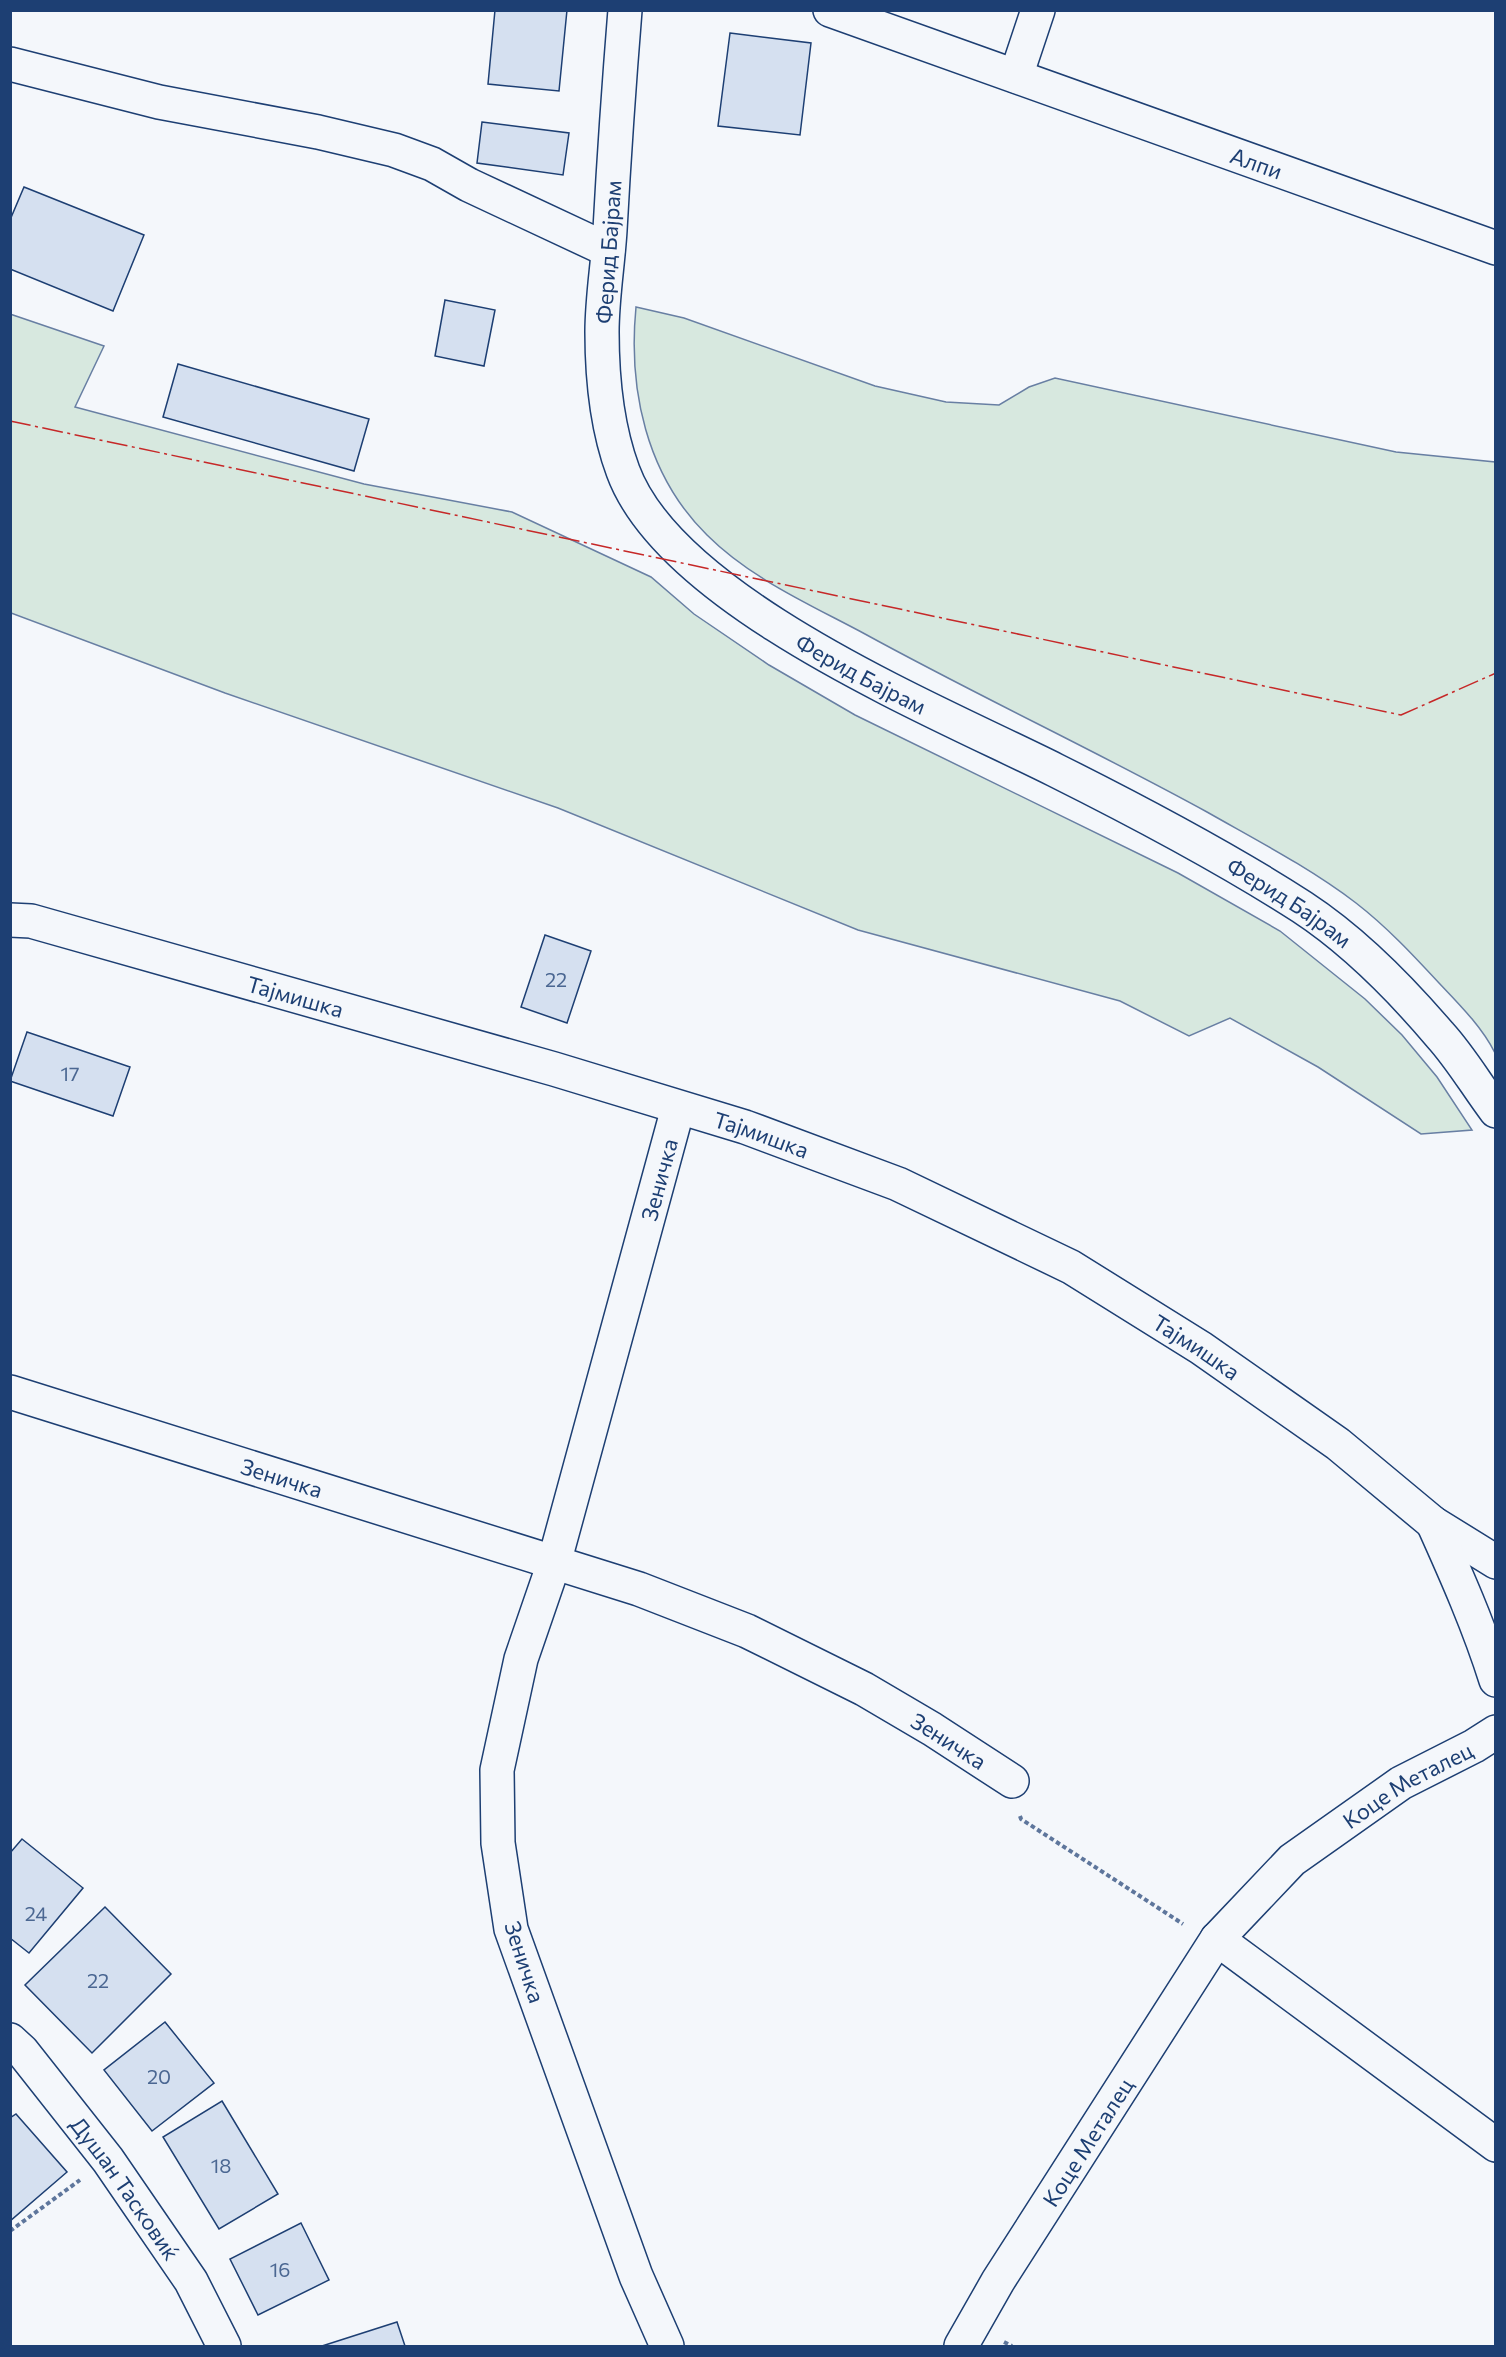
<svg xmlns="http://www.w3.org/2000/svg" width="1506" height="2357" font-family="Commissioner,sans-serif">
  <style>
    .green { fill: #d7e8df; stroke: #687fa3; stroke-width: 1.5 }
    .building { fill: #d5e0f0; stroke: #1d3f73; stroke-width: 1.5 }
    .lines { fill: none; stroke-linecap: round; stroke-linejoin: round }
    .street-casing { stroke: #1d3f73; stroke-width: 36 }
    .secondary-casing { stroke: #1d3f73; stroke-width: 36 }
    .path { stroke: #5e769c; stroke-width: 4; stroke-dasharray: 4.5 3; stroke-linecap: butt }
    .street { stroke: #f4f7fb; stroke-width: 33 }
    .secondary { stroke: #f4f7fb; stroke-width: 33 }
    .power { stroke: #c62828; stroke-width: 1.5; stroke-dasharray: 21 4.5 3 4.5; stroke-linecap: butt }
    .labels { text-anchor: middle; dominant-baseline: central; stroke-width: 4.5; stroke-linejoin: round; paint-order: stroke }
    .number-label { font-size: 20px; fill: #4b6792 }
    .street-label { font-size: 22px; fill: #1d3f73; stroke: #f4f7fb }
  </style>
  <rect width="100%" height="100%" fill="#f4f7fb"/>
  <g class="green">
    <path d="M636 307 684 318 875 386 946 402 999 405 1029 387 1055 378 1396 452 1495 462V1053C1482 1027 1459 1004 1439 983 1413 955 1387 927 1356 903 1310 868 1258 841 1207 812 1094 750 978 696 865 634 811 605 751 579 707 535 646 475 628 389 636 307Z"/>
    <polygon points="10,314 104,346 75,407 364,484 512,512 651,577 694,614 769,665 855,715 1178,873 1280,931 1365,999 1402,1035 1437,1077 1472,1130 1421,1134 1318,1067 1230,1018 1189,1036 1120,1001 858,930 558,808 225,693 11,613"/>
  </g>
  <g class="building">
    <polygon points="495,10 567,10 559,91 488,84"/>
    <polygon points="730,33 811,43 800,135 718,126"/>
    <polygon points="482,122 569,133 563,175 477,163"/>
    <polygon points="24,187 144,235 113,311 10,269 10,220"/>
    <polygon points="445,300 495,310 484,366 435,356"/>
    <polygon points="178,364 369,419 354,471 163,417"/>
    <polygon points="545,935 591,951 567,1023 521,1007"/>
    <polygon points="27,1032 130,1067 113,1116 10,1081"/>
    <polygon points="22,1839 83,1888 29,1953 10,1938 10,1853"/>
    <polygon points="105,1907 171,1974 92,2053 25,1985"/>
    <polygon points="165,2022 214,2083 152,2131 104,2070"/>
    <polygon points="222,2101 278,2194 219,2229 163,2137"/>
    <polygon points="16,2114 67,2172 10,2221 10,2118"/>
    <polygon points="301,2223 329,2280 258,2315 230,2259"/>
    <polygon points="397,2322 405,2346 322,2346"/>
  </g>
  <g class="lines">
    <g class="street-casing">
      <g id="street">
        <path id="s1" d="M830 10 1496 248"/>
        <polyline points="10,64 159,102 318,132 394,150 432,164 469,185 608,250"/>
        <polyline points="1016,76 1038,10"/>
        <path id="s2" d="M10 920 31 921 554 1069 745 1127 898 1184 1071 1267 1201 1348 1338 1444 1433 1523 1496 1562"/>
        <path id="s3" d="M10 1392 639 1589 747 1631 864 1689 932 1729 1012 1781"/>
        <path d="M1433 1523C1456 1574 1479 1626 1496 1680"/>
        <polyline points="1217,1939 1496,2145"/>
        <path id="s4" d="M10 2040 22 2051 108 2160 191 2281 224 2346"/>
        <path id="s5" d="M667 2346 636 2276 511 1929 498 1843 497 1770 521 1659 554 1563 678 1108"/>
      </g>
    </g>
    <g class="secondary-casing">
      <g id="secondary">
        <path id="s6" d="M625 10C619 84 614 157 610 230 608 264 602 298 602 332 602 377 607 428 623 471 671 602 935 710 1055 770 1139 812 1223 856 1302 907 1354 941 1400 988 1440 1035 1461 1058 1477 1086 1496 1111"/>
        <path id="s7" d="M961 2346 998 2281 1217 1939 1292 1860 1401 1783 1474 1746 1496 1732"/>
      </g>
    </g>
    <g class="path">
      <polyline points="1020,1816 1021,1819 1183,1924"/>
      <polyline points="10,2231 80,2180"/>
      <polyline points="1004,2342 1012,2346"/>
    </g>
    <use href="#street" class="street"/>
    <use href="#secondary" class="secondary"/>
    <polyline class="power" points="10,421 1401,715 1496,673"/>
  </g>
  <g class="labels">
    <g class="number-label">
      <text x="556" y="979">22</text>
      <text x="70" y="1073">17</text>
      <text x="36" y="1913">24</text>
      <text x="98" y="1980">22</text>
      <text x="159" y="2076">20</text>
      <text x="221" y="2165">18</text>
      <text x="280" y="2269">16</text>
    </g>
    <g class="street-label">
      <text stroke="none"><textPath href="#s1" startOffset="453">Алпи</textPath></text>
      <text transform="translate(608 252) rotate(-86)">Ферид Бајрам</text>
      <text stroke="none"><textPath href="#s6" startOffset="783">Ферид Бајрам</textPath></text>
      <text stroke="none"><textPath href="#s6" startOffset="1269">Ферид Бајрам</textPath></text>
      <text stroke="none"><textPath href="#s2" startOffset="296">Тајмишка</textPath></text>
      <text stroke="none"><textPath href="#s2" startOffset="782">Тајмишка</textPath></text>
      <text stroke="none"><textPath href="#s5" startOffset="1218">Зеничка</textPath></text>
      <text stroke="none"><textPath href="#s2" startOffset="1268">Тајмишка</textPath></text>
      <text stroke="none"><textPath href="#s3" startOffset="285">Зеничка</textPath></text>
      <text stroke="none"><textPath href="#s3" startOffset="1005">Зеничка</textPath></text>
      <text stroke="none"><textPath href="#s7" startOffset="728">Коце Металец</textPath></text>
      <text transform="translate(525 1962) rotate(72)">Зеничка</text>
      <text stroke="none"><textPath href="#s7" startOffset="240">Коце Металец</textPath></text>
      <text stroke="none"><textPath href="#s4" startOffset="188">Душан Тасковиќ</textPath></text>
    </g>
  </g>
  <rect width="1506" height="2357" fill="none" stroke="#1d3f73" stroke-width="24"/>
</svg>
